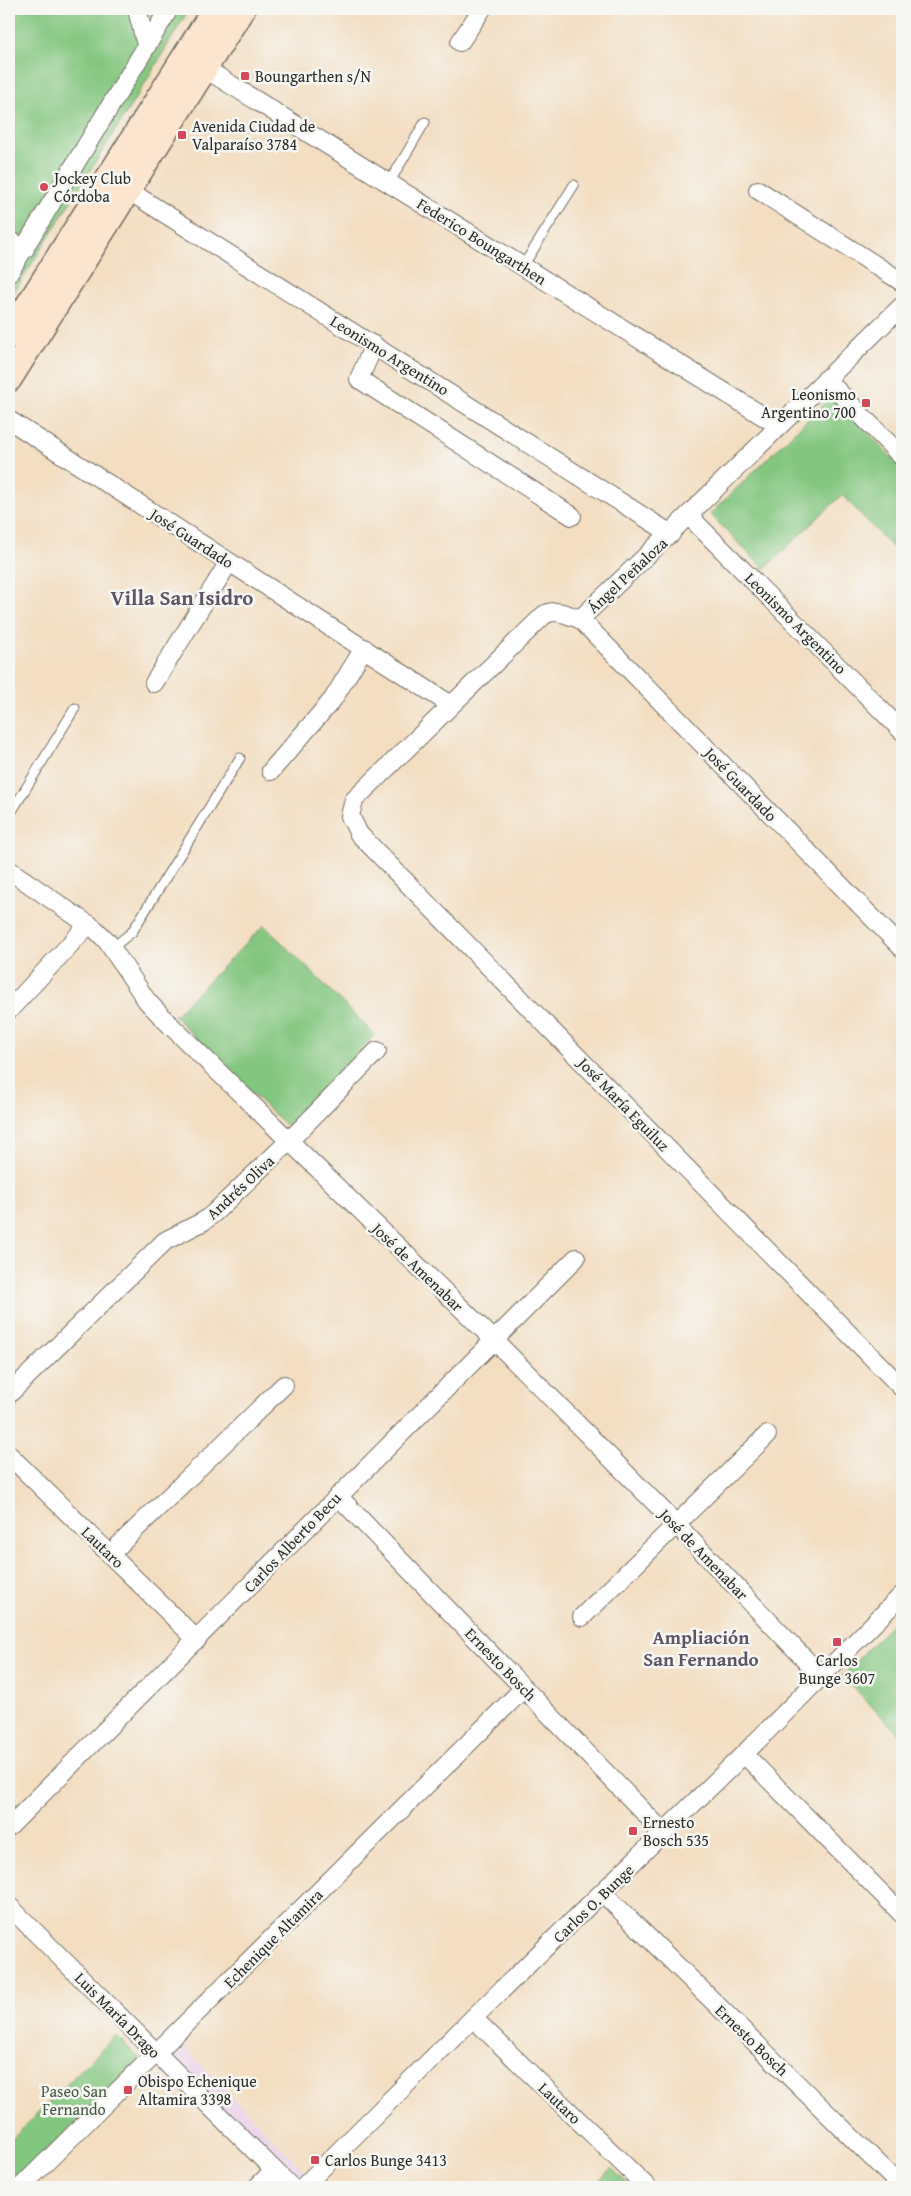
<svg xmlns="http://www.w3.org/2000/svg" width="911" height="2196" font-family="'Gentium Book Plus',serif">
  <style>
    .built { fill: #ebd1eb }
    .green { fill: #83c67f; stroke: #577855 }
    .lines { fill: none; stroke-linecap: round; stroke-linejoin: round }
    .service-casing { stroke: #716a60; stroke-width: 11 }
    .minor-casing { stroke: #716a60; stroke-width: 20 }
    .secondary-casing { stroke: #716a60; stroke-width: 28 }
    .service { stroke: #fff; stroke-width: 9 }
    .minor { stroke: #fff; stroke-width: 18 }
    .secondary { stroke: #fce5cf; stroke-width: 25 }
    .poi-dot { fill: #d1495b; stroke: #f6f6f2; stroke-width: 2 }
    .labels { text-anchor: middle; dominant-baseline: central; stroke-width: 5; stroke-linejoin: round; paint-order: stroke }
    .poi-label { font-size: 16px; fill: #2b2b2b; stroke: #f6f6f2; text-anchor: start }
    .street-label { font-size: 16px; fill: #2b2b2b; stroke: #f6f6f2 }
    .park-label { font-size: 16px; fill: #455a44; stroke: #f6f6f2 }
    .quarter-label { font-size: 19px; font-weight: bold; fill: #5d5566; stroke: #f6f6f2 }
    .district-label { font-size: 21px; font-weight: bold; fill: #5d5566; stroke: #f6f6f2 }
  </style>
  <rect width="100%" height="100%" fill="#f6f6f2"/>
  <filter id="ink" filterUnits="userSpaceOnUse"><feTurbulence type="fractalNoise" baseFrequency=".02" numOctaves="2"/><feDisplacementMap in="SourceGraphic" scale="10" xChannelSelector="R" yChannelSelector="G"/><feConvolveMatrix kernelMatrix="1 2 1 2 8 2 1 2 1" color-interpolation-filters="sRGB"/></filter>
  <filter id="wash" filterUnits="userSpaceOnUse"><feTurbulence type="fractalNoise" baseFrequency=".0096" numOctaves="4" result="noise"/><feDisplacementMap in="SourceGraphic" scale="20" xChannelSelector="R" yChannelSelector="G"/><feGaussianBlur stdDeviation="1.12" result="paint"/><feColorMatrix in="noise" values="0 0 0 0 0 0 0 0 0 0 0 0 0 0 0 0 0 1.4 0 .05"/><feComposite in="paint" operator="in"/></filter>
  <g filter="url(#wash)">
    <rect width="100%" height="100%" fill="#f3dec2"/>
    <polygon class="built" points="178,2041 308,2175 296,2185 167,2057"/>
    <g class="green">
      <polygon points="9,9 189,9 150,75 9,300"/>
      <polygon points="832,396 902,468 902,539 893,548 842,495 764,569 710,514"/>
      <polygon points="264,925 375,1035 286,1126 174,1016"/>
      <polygon points="902,1613 902,1737 842,1676"/>
      <polygon points="116,2035 140,2059 11,2187 9,2187 9,2142"/>
      <polygon points="611,2168 631,2187 592,2187"/>
    </g>
  </g>
  <g filter="url(#ink)">
    <g class="lines">
      <g class="service-casing">
        <g id="service">
          <polyline points="389,183 425,122"/>
          <polyline points="523,266 574,185"/>
          <polyline points="9,816 75,708"/>
          <polyline points="112,948 132,932 240,758"/>
        </g>
      </g>
      <g class="minor-casing">
        <g id="minor">
          <polyline points="137,9 146,45"/>
          <polyline points="460,42 482,9"/>
          <polyline points="196,63 779,426"/>
          <polyline points="118,184 671,534"/>
          <polyline points="758,190 902,282"/>
          <polyline points="9,240 25,249"/>
          <polyline points="9,273 169,9"/>
          <polyline points="374,345 359,379 572,516"/>
          <polyline points="826,379 902,457"/>
          <polyline points="9,420 451,705"/>
          <polyline points="689,516 902,731"/>
          <path d="M580 619C689 517 794 410 902 306"/>
          <polyline points="154,683 229,562"/>
          <polyline points="271,771 333,699 364,648"/>
          <polyline points="9,870 96,930 107,941 147,1001 166,1021 494,1340 675,1523 821,1676"/>
          <path d="M902 948 580 619C567 615 556 608 544 615L354 800 350 816 359 834 902 1388"/>
          <polyline points="9,1010 89,924"/>
          <polyline points="9,1394 165,1241 204,1221 214,1213 288,1142 377,1051"/>
          <polyline points="9,1455 197,1640"/>
          <polyline points="338,1496 664,1833"/>
          <polyline points="110,1554 284,1385"/>
          <polyline points="582,1617 767,1435"/>
          <polyline points="744,1754 902,1914"/>
          <polyline points="9,1827 576,1258"/>
          <polyline points="603,1893 902,2187"/>
          <polyline points="9,1906 291,2187"/>
          <polyline points="473,2018 647,2187"/>
          <polyline points="21,2187 524,1688"/>
          <polyline points="257,2187 274,2170"/>
          <polyline points="303,2187 473,2018 744,1754 902,1595"/>
        </g>
      </g>
      <g class="secondary-casing">
        <g id="secondary">
          <polyline points="9,336 215,9"/>
          <polyline points="9,379 242,9"/>
        </g>
      </g>
      <use href="#service" class="service"/>
      <use href="#minor" class="minor"/>
      <use href="#secondary" class="secondary"/>
    </g>
  </g>
  <g class="poi-dot">
    <rect x="240" y="71" width="10" height="10" rx="2.5"/>
    <rect x="177" y="130" width="10" height="10" rx="2.5"/>
    <circle cx="44" cy="187" r="5"/>
    <rect x="861" y="398" width="10" height="10" rx="2.5"/>
    <rect x="832" y="1637" width="10" height="10" rx="2.5"/>
    <rect x="628" y="1826" width="10" height="10" rx="2.5"/>
    <rect x="123" y="2085" width="10" height="10" rx="2.5"/>
    <rect x="310" y="2155" width="10" height="10" rx="2.5"/>
  </g>
  <g class="labels">
    <g class="poi-label">
      <text x="255" y="76">Boungarthen s/N</text>
      <text x="192" y="126">Avenida Ciudad de<tspan x="192" dy="18">Valparaíso 3784</tspan></text>
      <text x="54" y="178">Jockey Club<tspan x="54" dy="18">Córdoba</tspan></text>
      <text x="856" y="394" text-anchor="end">Leonismo<tspan x="856" dy="18">Argentino 700</tspan></text>
      <text x="837" y="1660" text-anchor="middle">Carlos<tspan x="837" dy="18">Bunge 3607</tspan></text>
      <text x="643" y="1822">Ernesto<tspan x="643" dy="18">Bosch 535</tspan></text>
      <text x="138" y="2081">Obispo Echenique<tspan x="138" dy="18">Altamira 3398</tspan></text>
      <text x="325" y="2160">Carlos Bunge 3413</text>
    </g>
    <g class="street-label">
      <text transform="translate(482 241) rotate(32)">Federico Boungarthen</text>
      <text transform="translate(390 355) rotate(32)">Leonismo Argentino</text>
      <text transform="translate(192 538) rotate(33)">José Guardado</text>
      <text transform="translate(627 575) rotate(-43)">Ángel Peñaloza</text>
      <text transform="translate(796 623) rotate(45)">Leonismo Argentino</text>
      <text transform="translate(741 784) rotate(46)">José Guardado</text>
      <text transform="translate(624 1104) rotate(46)">José María Eguiluz</text>
      <text transform="translate(240 1187) rotate(-43)">Andrés Oliva</text>
      <text transform="translate(418 1267) rotate(44)">José de Amenabar</text>
      <text transform="translate(292 1542) rotate(-46)">Carlos Alberto Becu</text>
      <text transform="translate(103 1547) rotate(44)">Lautaro</text>
      <text transform="translate(704 1554) rotate(46)">José de Amenabar</text>
      <text transform="translate(501 1664) rotate(46)">Ernesto Bosch</text>
      <text transform="translate(593 1903) rotate(-44)">Carlos O. Bunge</text>
      <text transform="translate(273 1938) rotate(-45)">Echenique Altamira</text>
      <text transform="translate(118 2015) rotate(45)">Luis María Drago</text>
      <text transform="translate(752 2040) rotate(44)">Ernesto Bosch</text>
      <text transform="translate(560 2103) rotate(44)">Lautaro</text>
    </g>
    <g class="park-label">
      <text x="74" y="2091">Paseo San<tspan x="74" dy="18">Fernando</tspan></text>
    </g>
    <g class="quarter-label">
      <text x="701" y="1637">Ampliación<tspan x="701" dy="22">San Fernando</tspan></text>
    </g>
    <g class="district-label">
      <text x="182" y="597">Villa San Isidro</text>
    </g>
  </g>
  <rect width="911" height="2196" fill="none" stroke="#f6f6f2" stroke-width="30"/>
</svg>
